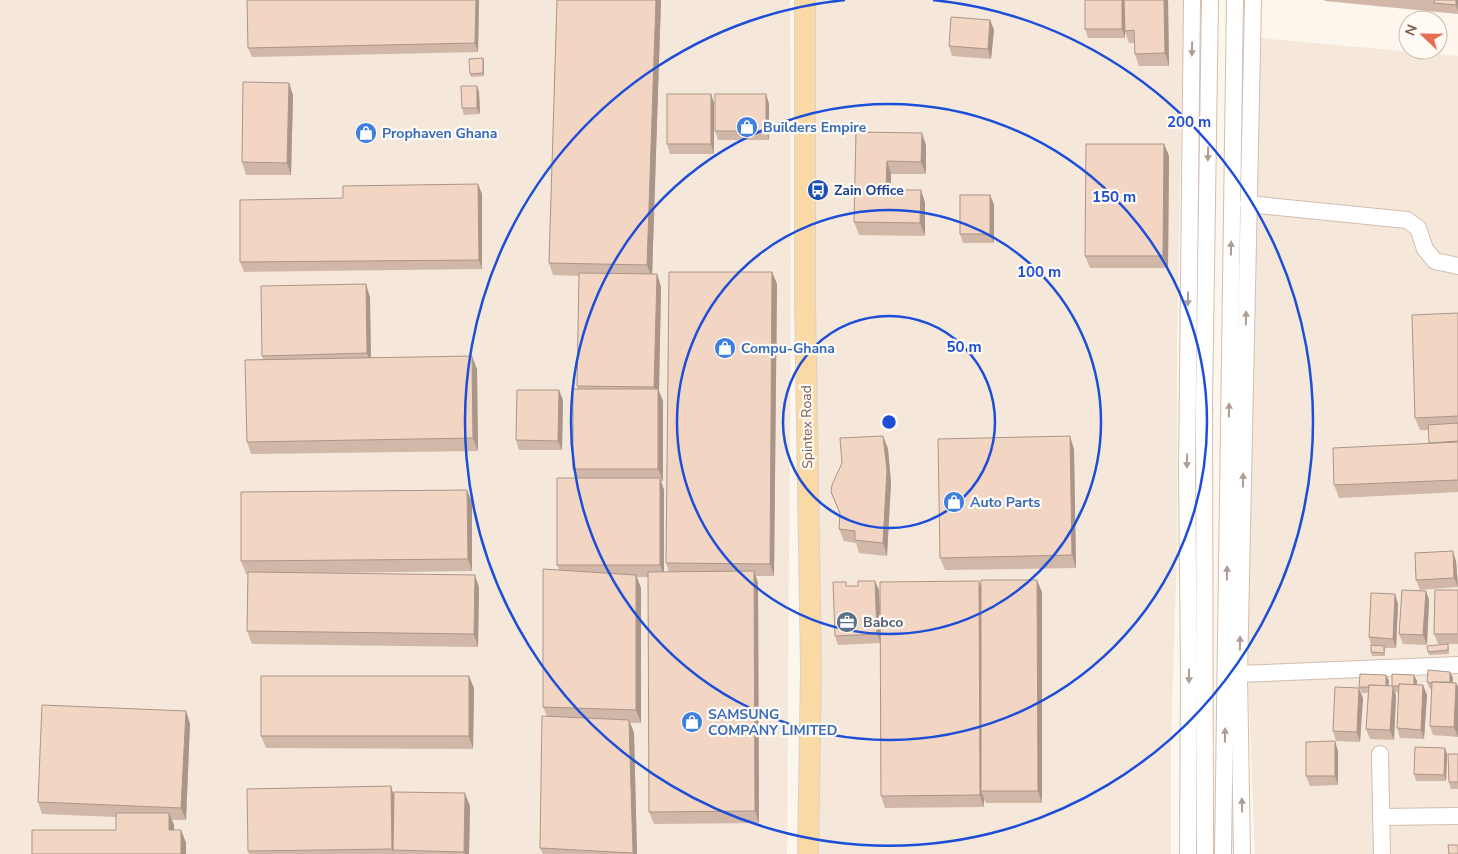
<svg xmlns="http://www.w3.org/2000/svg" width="1458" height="854" font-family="'Nunito Sans',sans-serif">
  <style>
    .residential { fill: #f5e8da }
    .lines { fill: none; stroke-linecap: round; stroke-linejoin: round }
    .minor-casing { stroke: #d1beb0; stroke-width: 18 }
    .major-casing { stroke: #dad1cd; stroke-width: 22 }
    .minor { stroke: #fff; stroke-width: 16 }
    .major { stroke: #fbd9a5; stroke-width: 20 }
    .wall { fill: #d1b7a8 }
    .shaded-wall { fill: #aa9588 }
    .building { fill: #f3d5c3; stroke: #aa9588 }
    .oneway { fill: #af9d94 }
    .ring { fill: none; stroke: #1d4ed8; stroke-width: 2.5 }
    .labels { text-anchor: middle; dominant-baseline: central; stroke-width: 4.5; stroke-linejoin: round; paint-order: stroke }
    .shop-label { font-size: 14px; font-weight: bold; fill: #366cbe; stroke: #fffaf3; text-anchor: start }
    .transit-label { font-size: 14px; font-weight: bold; fill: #164399; stroke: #fffaf3; text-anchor: start }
    .street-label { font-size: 14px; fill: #7a5c4d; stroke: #fffaf3 }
    .service-label { font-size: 14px; font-weight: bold; fill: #4e5e75; stroke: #fffaf3; text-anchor: start }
    .centre { fill: #1d4ed8; stroke: #fffaf3; stroke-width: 2.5 }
    .ring-label { font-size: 15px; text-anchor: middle; font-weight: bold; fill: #1d4ed8; stroke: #fffaf3; stroke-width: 4.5; stroke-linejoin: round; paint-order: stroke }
  </style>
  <rect width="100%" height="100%" fill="#fdf6ec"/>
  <g class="residential">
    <polygon points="0,0 790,0 791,262 787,854 0,854"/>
    <polygon points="816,0 1184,0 1177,345 1177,547 1171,742 1171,854 814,854"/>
    <polygon points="1260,38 1458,56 1458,854 1255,854 1248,683 1254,238"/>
  </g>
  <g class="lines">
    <g class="minor-casing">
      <g id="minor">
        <polyline points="1248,204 1407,220 1418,228 1425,249 1435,261 1458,266"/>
        <polyline points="1239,674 1458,665"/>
        <polyline points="1380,754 1382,854"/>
        <polyline points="1381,817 1458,816"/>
        <polyline points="1188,854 1189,676 1187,471 1192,0"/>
        <polyline points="1205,854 1204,403 1210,0"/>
        <polyline points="1223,854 1235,0"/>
        <polyline points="1242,854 1239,674 1253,0"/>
      </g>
    </g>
    <g class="major-casing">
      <polyline id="major" points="805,0 805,299 811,670 808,854"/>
    </g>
    <use href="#minor" class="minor"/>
    <use href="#major" class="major"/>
  </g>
  <g class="wall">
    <polygon points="247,0 479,0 478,52 252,57 248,48"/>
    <polygon points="557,0 661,0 652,274 657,274 661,287 659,391 663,401 663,481 661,481 664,490 664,572 669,572 666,563 772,272 777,284 774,576 756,576 758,583 759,823 654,824 649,812 648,577 637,577 641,588 641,723 630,723 634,733 637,854 543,854 540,848 547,716 543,707 559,570 557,565 576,478 573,469 578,389 577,386 579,276 553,275 549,263"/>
    <polygon points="1168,0 1169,66 1139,66 1135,54 1134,43 1129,43 1125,32 1125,38 1088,38 1085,29"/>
    <polygon points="1324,0 1458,0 1458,14 1325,1"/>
    <polygon points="990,20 994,30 991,59 952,56 949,46"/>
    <polygon points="484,61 484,76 471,77 470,74"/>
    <polygon points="289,83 293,95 291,175 246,175 242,162"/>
    <polygon points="477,86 479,92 480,114 464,115 462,108"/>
    <polygon points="711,94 714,103 714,154 670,154 667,144"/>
    <polygon points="766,94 769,104 769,140 718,140 715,131"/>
    <polygon points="856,132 926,145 926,174 891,174 891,190 921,190 925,203 925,236 859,235 854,222"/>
    <polygon points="1164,144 1169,156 1168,268 1090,268 1085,256"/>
    <polygon points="478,184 482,194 482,269 244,272 240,262 343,198"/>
    <polygon points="990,195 994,205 994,243 963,243 960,234"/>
    <polygon points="370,297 371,358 477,369 478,451 251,454 247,442 263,359 262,356"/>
    <polygon points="1458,313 1458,492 1339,498 1334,485 1429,444 1428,430 1420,430 1415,418"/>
    <polygon points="563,400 562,450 519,450 516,440"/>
    <polygon points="883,436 888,449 891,483 887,556 859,553 856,543 844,541 839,529 840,514 831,492"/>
    <polygon points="1074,449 1076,568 945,570 940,558"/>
    <polygon points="472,502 472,571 329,573 479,587 478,647 252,644 247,631 248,574 246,574 241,561"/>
    <polygon points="1456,561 1458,587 1420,590 1416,580"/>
    <polygon points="848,586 879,590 880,620 981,587 1042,592 1042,803 986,803 984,799 984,807 885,808 881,796 880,643 838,645 835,636"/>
    <polygon points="1458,590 1458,644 1438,644 1434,634"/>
    <polygon points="1426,591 1429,600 1427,645 1403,644 1399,634"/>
    <polygon points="1395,594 1398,604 1396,648 1385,648 1385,656 1372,656 1371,652 1371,645 1369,637"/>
    <polygon points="1448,644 1449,647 1449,654 1429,655 1428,652"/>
    <polygon points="1386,675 1389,681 1388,686 1392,686 1417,681 1417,685 1423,685 1427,695 1424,739 1400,738 1397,728 1399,693 1395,692 1396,696 1394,740 1370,739 1366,729 1368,693 1362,693 1359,687"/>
    <polygon points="1453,678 1452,683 1458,687 1458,737 1433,735 1430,726 1432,689 1430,689 1427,682"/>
    <polygon points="474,688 473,749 266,748 261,736"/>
    <polygon points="1363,698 1360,742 1336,741 1333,731"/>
    <polygon points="186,711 190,724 186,820 172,820 174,825 174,830 181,830 186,843 116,830 116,817 42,814 38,802"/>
    <polygon points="1445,748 1447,754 1446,781 1416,781 1414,774"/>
    <polygon points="1338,751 1338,785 1310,786 1306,776"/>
    <polygon points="1458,754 1458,789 1451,789 1449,782"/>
    <polygon points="394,796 470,806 469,854 249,854 248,851"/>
  </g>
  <g class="shaded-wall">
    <polygon points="476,0 479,0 478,52 475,43"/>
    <polygon points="656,0 661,0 652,278 647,265"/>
    <polygon points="1122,0 1125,0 1125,38 1122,29"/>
    <polygon points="1164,0 1168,0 1169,66 1165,53"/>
    <polygon points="1456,0 1458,0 1458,11 1456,5"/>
    <polygon points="990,20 994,30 991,59 988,49"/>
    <polygon points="483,58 484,61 484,76 483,73"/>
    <polygon points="289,83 293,95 291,175 287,163"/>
    <polygon points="477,86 479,92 480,114 477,108"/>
    <polygon points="711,94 714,103 714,154 711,144"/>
    <polygon points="766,94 769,104 769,140 766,131"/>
    <polygon points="922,133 926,145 926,174 921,162"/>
    <polygon points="1164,144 1169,156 1168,268 1163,256"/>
    <polygon points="887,161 891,174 891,202 886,190"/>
    <polygon points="478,184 482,194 482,269 479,260"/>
    <polygon points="921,190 925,203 925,236 920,223"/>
    <polygon points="990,195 994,205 994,243 990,234"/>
    <polygon points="772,272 777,284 774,576 770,564"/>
    <polygon points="657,274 661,287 659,391 663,401 663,481 658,469 658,398 654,387"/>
    <polygon points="366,284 370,297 371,366 367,353"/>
    <polygon points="472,356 477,369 478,451 473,438"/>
    <polygon points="559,390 563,400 562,450 558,441"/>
    <polygon points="883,436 888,449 891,483 887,556 883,543"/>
    <polygon points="1070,436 1074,449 1076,568 1072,555"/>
    <polygon points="660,478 664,490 664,577 660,565"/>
    <polygon points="467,490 472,502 472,571 468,559"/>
    <polygon points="1453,551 1456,561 1458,587 1454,578"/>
    <polygon points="754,571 758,583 759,823 755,811"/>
    <polygon points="475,575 479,587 478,647 474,634"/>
    <polygon points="636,575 641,588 641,723 636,710"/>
    <polygon points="1037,580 1042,592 1042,803 1038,791"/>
    <polygon points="875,581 879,590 881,643 877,634"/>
    <polygon points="979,581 983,593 981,791 984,799 984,807 980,795"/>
    <polygon points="1426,591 1429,600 1427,645 1423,635"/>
    <polygon points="1395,594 1398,604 1396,648 1393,639"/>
    <polygon points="1450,672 1453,678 1452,690 1449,684"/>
    <polygon points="1386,675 1389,681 1388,693 1386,687"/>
    <polygon points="1414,675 1417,681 1416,693 1414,687"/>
    <polygon points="469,676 474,688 473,749 469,736"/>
    <polygon points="1456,683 1458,687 1458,737 1454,727"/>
    <polygon points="1423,685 1427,695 1424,739 1421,730"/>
    <polygon points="1393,686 1396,696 1394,740 1390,730"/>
    <polygon points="1359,688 1363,698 1360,742 1357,732"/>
    <polygon points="186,711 190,724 186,820 181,808"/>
    <polygon points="629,720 634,733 637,854 634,854 633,853"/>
    <polygon points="1335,741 1338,751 1338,785 1335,776"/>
    <polygon points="1445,748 1447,754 1446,781 1444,775"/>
    <polygon points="391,786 395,799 393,850 394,854 392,849"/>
    <polygon points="465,793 470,806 469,854 465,854 464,852"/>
    <polygon points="169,813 174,825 174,843 169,830"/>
    <polygon points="181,830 186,843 186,854 181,854"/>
  </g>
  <g class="building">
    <polygon points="247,0 476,0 475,43 248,48"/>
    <polygon points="557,0 656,0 647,265 549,263"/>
    <rect x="1085" y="0" width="37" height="29"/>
    <polygon points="1124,0 1164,0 1165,53 1135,54 1134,30 1125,31"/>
    <polygon points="1434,0 1456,0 1456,5 1434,3"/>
    <polygon points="951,17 990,20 988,49 949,46"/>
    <polygon points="483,58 483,73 470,74 469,59"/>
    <polygon points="243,82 289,83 287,163 242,162"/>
    <polygon points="461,86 477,86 477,108 462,108"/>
    <rect x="667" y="94" width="44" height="50"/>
    <rect x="715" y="94" width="51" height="37"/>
    <polygon points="856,132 922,133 921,162 887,161 886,190 921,190 920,223 854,222"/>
    <polygon points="1086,144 1164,144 1163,256 1085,256"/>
    <polygon points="478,184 479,260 240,262 240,200 343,198 343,186"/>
    <rect x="960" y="195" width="30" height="39"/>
    <polygon points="669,272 772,272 770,564 666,563"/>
    <polygon points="579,273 657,274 654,387 577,386"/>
    <polygon points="366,284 367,353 262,356 261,286"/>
    <polygon points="1458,313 1458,416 1415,418 1412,315"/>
    <polygon points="472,356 473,438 247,442 245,360"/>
    <rect x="573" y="389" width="85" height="80"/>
    <polygon points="517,390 559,390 558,441 516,440"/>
    <polygon points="1458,423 1458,441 1429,443 1428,425"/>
    <polygon points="883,436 887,470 883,543 855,540 855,531 839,529 840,513 831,492 832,485 842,463 840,438"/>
    <polygon points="1070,436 1072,555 940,558 938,439"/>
    <polygon points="1458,442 1458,480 1334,485 1333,448"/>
    <rect x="557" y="478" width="103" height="87"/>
    <polygon points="467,490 468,559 241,561 241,492"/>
    <polygon points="1453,551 1454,578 1416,580 1415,553"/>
    <polygon points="543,569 636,575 636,710 543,707"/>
    <polygon points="754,571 755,811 649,812 648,572"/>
    <polygon points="248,572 475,575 474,634 247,631"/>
    <polygon points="981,580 1037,580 1038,791 981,791"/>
    <polygon points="858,581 875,581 877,634 835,636 833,582 846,582 846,586 858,586"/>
    <polygon points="979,581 980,795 881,796 880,582"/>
    <polygon points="1402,590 1426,591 1423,635 1399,634"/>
    <polygon points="1435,590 1458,590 1458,634 1434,634"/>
    <polygon points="1371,593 1395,594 1393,639 1369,637"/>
    <polygon points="1448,644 1448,650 1428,652 1427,646"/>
    <polygon points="1371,645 1384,646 1384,653 1371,652"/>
    <polygon points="1428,670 1450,672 1450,682 1432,682 1432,683 1427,682"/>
    <polygon points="1360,674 1386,675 1386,686 1369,685 1368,687 1359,687"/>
    <polygon points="1392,674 1414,675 1414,685 1399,684 1399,686 1392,686"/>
    <rect x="261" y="676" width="208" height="60"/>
    <polygon points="1432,682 1456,683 1454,727 1430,726"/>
    <polygon points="1399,684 1423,685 1421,730 1397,728"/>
    <polygon points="1369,685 1393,686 1390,730 1366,729"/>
    <polygon points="1335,687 1359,688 1357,732 1333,731"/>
    <polygon points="42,705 186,711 181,808 38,802"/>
    <polygon points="542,716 629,720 633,853 540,848"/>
    <polygon points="1335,741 1335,776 1306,776 1306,742"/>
    <polygon points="1415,747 1445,748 1444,775 1414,774"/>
    <polygon points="1448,754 1458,754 1458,782 1449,782"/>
    <polygon points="391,786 392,849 248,851 247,789"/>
    <polygon points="394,792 465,793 464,852 393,850"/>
    <polygon points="116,813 169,813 169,830 181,830 181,854 32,854 32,830 116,830"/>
    <polygon points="1448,845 1458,845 1458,854 1449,854"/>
  </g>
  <defs><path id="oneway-solid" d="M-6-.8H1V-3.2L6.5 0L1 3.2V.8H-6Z" transform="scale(1.25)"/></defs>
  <g class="oneway">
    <use href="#oneway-solid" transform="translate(1192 49) rotate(91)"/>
    <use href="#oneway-solid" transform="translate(1208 154) rotate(91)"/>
    <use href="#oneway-solid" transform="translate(1231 248) rotate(-89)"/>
    <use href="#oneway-solid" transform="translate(1188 299) rotate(91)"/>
    <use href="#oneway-solid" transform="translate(1246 318) rotate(-89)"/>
    <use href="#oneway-solid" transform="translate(1229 410) rotate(-89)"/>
    <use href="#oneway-solid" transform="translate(1187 461) rotate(91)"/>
    <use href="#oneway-solid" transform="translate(1243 480) rotate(-89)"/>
    <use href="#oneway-solid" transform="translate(1227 573) rotate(-89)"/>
    <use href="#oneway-solid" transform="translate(1240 643) rotate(-89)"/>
    <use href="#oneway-solid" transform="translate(1189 676) rotate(90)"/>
    <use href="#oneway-solid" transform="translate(1225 735) rotate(-89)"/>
    <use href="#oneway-solid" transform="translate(1242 805) rotate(-91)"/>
  </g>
  <g class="ring">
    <circle cx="889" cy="422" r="106"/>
    <circle cx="889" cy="422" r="212"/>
    <circle cx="889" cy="422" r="318"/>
    <path d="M933 0A424 424 0 1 1 845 0"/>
  </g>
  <defs>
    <g id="shop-disc" transform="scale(1.125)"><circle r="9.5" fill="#3f7fe0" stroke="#fffaf3"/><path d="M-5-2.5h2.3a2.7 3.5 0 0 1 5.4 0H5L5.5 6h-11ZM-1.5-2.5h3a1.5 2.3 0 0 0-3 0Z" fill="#fff"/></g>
    <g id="bus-disc" transform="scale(1.125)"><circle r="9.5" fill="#1a4fb4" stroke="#fffaf3"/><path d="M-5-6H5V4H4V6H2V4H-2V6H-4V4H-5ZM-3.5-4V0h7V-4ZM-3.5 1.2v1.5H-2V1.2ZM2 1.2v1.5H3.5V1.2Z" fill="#fff"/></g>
    <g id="office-disc" transform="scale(1.125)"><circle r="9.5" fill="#5c6f8a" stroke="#fffaf3"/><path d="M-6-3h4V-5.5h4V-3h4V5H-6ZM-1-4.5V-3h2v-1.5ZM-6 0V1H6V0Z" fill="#fff"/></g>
  </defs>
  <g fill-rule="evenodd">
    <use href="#shop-disc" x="747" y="127"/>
    <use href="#shop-disc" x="366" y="133"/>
    <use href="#bus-disc" x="818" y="190"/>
    <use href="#shop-disc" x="725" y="348"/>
    <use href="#shop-disc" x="954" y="502"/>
    <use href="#office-disc" x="847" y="622"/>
    <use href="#shop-disc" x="692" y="722"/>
  </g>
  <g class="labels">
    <g class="shop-label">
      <text x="763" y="127">Builders Empire</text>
      <text x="382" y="133">Prophaven Ghana</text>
      <text x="741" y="348">Compu-Ghana</text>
      <text x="970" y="502">Auto Parts</text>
      <text x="708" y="714">SAMSUNG<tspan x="708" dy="16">COMPANY LIMITED</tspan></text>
    </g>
    <g class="transit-label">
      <text x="834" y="190">Zain Office</text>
    </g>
    <g class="street-label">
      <text transform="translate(807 427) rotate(-91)">Spintex Road</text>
    </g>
    <g class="service-label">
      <text x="863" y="622">Babco</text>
    </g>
  </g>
  <circle cx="889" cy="422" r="8" class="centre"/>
  <g class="ring-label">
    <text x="1189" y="127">200 m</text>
    <text x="1114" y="202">150 m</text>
    <text x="1039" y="277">100 m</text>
    <text x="964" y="352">50 m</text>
  </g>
  <g transform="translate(1423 35) rotate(292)"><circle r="24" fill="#fffaf3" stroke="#cabbb1"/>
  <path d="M0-4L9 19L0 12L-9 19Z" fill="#e76f51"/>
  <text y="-8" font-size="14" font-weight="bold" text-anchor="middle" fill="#7a5c4d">N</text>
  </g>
</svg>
